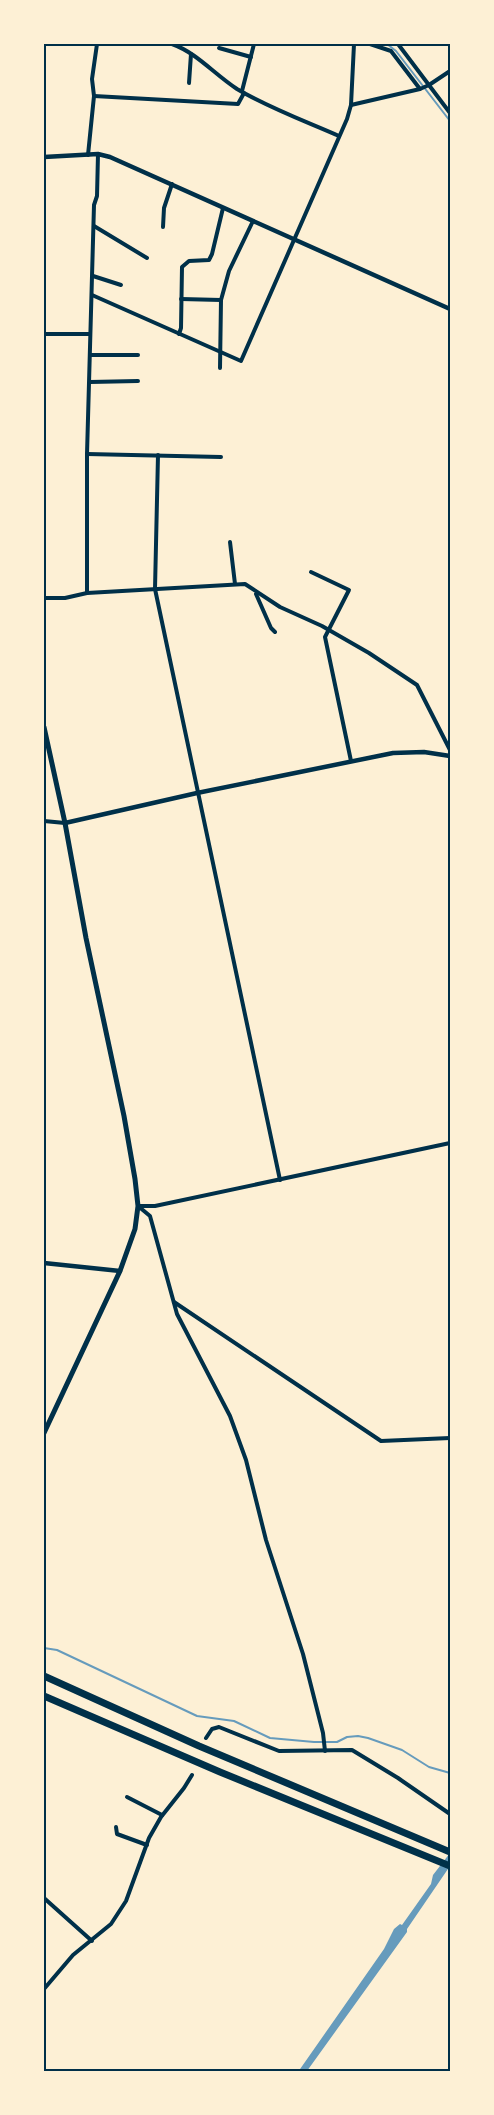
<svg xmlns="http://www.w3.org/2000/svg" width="494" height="2115" font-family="Mulish,sans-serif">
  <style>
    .water { fill: #669bbc }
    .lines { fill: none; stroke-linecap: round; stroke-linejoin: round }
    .stream { stroke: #669bbc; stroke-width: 2 }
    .minor { stroke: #003049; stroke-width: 4 }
    .tertiary { stroke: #003049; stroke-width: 4.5 }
    .secondary { stroke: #003049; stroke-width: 5 }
    .motorway { stroke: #003049; stroke-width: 7 }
    .neatline { fill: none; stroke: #003049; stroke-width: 2 }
  </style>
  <rect width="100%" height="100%" fill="#fdf0d5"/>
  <polygon class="water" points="450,1853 450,1866 407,1929 407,1932 307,2071 298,2072 384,1949 394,1929 400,1924 402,1925 431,1884 433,1875"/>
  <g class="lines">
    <g class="stream">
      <polyline points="387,44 396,51 450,121"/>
      <polyline points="44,1648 57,1650 197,1716 234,1721 270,1738 314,1742 337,1742 347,1737 358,1736 368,1738 402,1750 429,1767 450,1773"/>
    </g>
    <g class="minor">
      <path d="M172 44C197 53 214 74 237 89 269 108 305 121 339 136"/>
      <polyline points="370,44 391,51 420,89"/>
      <polyline points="398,44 450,113"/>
      <polyline points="450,44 450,54"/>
      <polyline points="219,48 251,57"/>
      <polyline points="189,83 191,54"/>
      <polyline points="242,91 254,44"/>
      <polyline points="94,96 238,104 244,93"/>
      <polyline points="351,105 420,89 429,85 450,71"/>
      <polyline points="88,155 94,96 92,79 97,44"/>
      <polyline points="94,226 147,258"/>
      <polyline points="163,227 164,208 172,184"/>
      <polyline points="93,276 121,285"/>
      <polyline points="92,295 241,361 347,119 351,105 354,44"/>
      <polyline points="181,299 221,300"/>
      <polyline points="44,334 90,334"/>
      <polyline points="179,334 181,328 182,267 189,261 209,260 212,254 223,208"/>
      <polyline points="90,355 138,355"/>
      <polyline points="220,368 221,300 229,271 253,221"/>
      <polyline points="90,382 138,381"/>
      <polyline points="87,454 221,457"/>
      <polyline points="158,455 155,589 280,1180"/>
      <polyline points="230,542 235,584"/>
      <polyline points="311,572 349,590 325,637 351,761"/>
      <polyline points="87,593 87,454 94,205 97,196 98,154"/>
      <polyline points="256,594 271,628 275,632"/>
      <polyline points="44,598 65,598 87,593 245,584 280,607 322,626 369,653 417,685 450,750"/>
      <polyline points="44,821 65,823"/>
      <polyline points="138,1206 150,1216 177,1314 230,1416 246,1460 266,1540 303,1654 323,1733 325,1751"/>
      <polyline points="139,1206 155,1206 450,1143"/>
      <polyline points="174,1302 381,1441 450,1438"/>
      <polyline points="206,1738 212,1729 219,1727 279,1751 352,1750 398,1778 450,1814"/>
      <polyline points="127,1797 162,1815"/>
      <polyline points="116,1827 117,1834 147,1845"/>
      <polyline points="44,1898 92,1941"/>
      <polyline points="44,1989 73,1955 111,1924 126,1901 149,1838 161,1817 184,1788 192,1775"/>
    </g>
    <g class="tertiary">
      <polyline points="44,157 98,154 110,157 450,309"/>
      <polyline points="65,823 197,793 393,753 424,752 450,756"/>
      <polyline points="44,1263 120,1271"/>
    </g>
    <polyline class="secondary" points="44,727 65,823 86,938 124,1116 135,1179 138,1206 135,1229 120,1271 44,1433"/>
    <g class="motorway">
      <polyline points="44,1676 199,1746 450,1852"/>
      <polyline points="44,1696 220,1772 450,1866"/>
    </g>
  </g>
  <rect width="494" height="2115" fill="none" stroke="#fdf0d5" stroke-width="90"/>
  <rect x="45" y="45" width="404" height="2025" class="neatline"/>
</svg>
